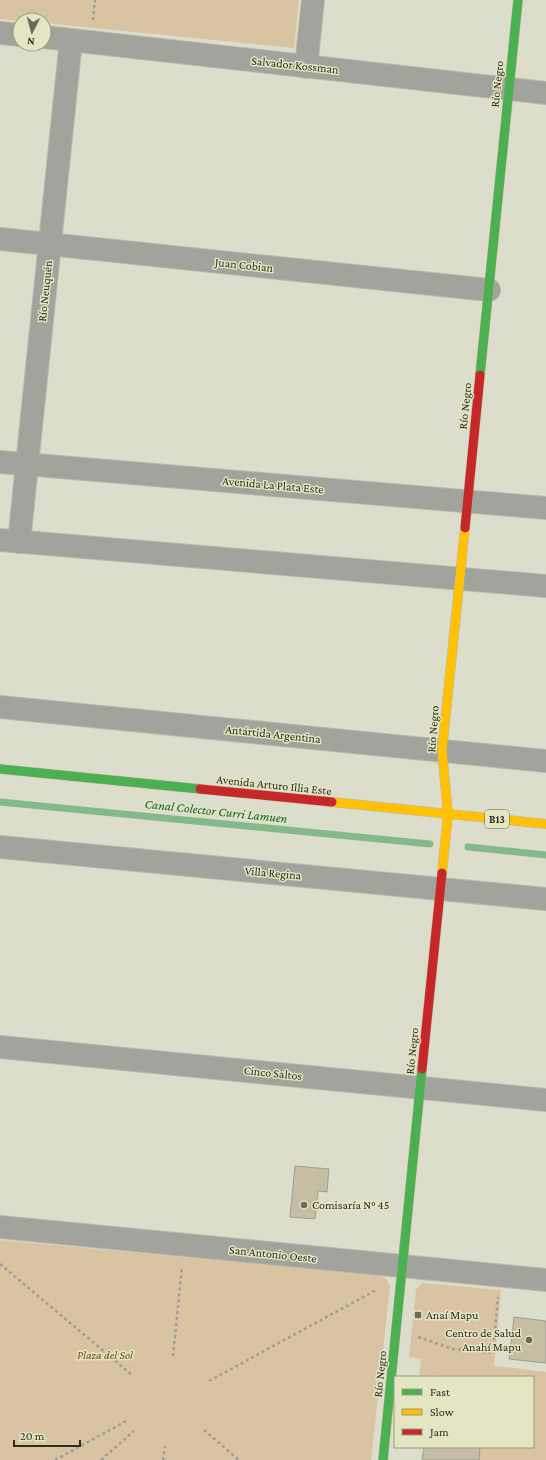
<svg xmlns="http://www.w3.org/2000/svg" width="546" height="1460" font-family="'Crimson Pro',serif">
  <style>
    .green { fill: #dac3a3 }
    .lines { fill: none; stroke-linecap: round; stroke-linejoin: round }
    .stream { stroke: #83b98b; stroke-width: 7 }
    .building { fill: #c5bea4; stroke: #a19e91 }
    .street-casing { stroke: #b8b8aa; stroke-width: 24 }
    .fast-casing { stroke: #b8b8aa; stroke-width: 10 }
    .slow-casing { stroke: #b8b8aa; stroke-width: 10 }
    .jam-casing { stroke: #b8b8aa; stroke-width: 10 }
    .path { stroke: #9d9e97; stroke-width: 2.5; stroke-dasharray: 3 3; stroke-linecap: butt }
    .street { stroke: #a2a39c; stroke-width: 22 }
    .fast { stroke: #4caf50; stroke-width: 9 }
    .slow { stroke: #ffc107; stroke-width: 9 }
    .jam { stroke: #c62828; stroke-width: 9 }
    .poi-dot { fill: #6a6b5c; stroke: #e4e5c3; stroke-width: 1.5 }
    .labels { text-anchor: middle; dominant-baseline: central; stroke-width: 3; stroke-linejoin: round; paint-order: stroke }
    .shield { fill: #e4e5c3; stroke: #636451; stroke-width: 1 }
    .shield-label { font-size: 11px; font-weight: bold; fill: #2c2d20 }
    .street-label { font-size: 12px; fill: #2c2d20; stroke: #e4e5c3 }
    .poi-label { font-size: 12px; fill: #2c2d20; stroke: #e4e5c3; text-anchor: start }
    .park-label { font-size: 12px; font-style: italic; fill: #714611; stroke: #e4e5c3 }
    .water-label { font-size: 13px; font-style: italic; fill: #0b652e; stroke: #e4e5c3 }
  </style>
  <rect width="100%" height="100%" fill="#ddddcb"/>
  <g class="green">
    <polygon points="0,0 299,0 294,48 44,23 44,20 20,21 0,19"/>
    <path d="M0 1240 378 1275C385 1277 388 1280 390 1287L371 1460H0Z"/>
    <polygon points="422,1283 501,1290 494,1366 546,1372 546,1460 479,1460 480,1447 533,1447 533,1377 451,1377 432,1375 431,1377 419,1377 421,1359 409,1357 416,1290"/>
  </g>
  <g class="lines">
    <g class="stream">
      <polyline points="0,802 430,844"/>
      <polyline points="468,847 546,855"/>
    </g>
  </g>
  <g class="building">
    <polygon points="295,1166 329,1169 327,1192 318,1191 315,1219 290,1217"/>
    <polygon points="514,1317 546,1321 546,1363 509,1359"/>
    <polygon points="424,1447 480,1447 479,1460 422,1460"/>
  </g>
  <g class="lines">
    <g class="street-casing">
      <g id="street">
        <polyline points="0,33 20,35"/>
        <polyline points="44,37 546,93"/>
        <polyline points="306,67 313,0"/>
        <polyline points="0,239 489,290"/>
        <polyline points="0,462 546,508"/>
        <polyline points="0,540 546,586"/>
        <polyline points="19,542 71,40"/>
        <polyline points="0,707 546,761"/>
        <polyline points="0,847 546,899"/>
        <polyline points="0,1047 546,1100"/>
        <polyline points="0,1227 546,1280"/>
      </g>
    </g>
    <g class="fast-casing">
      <g id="fast">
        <polyline points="480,375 518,0"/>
        <polyline points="0,769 200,789"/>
        <polyline points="383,1460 422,1069"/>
      </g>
    </g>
    <g class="slow-casing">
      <g id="slow">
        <polyline points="332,802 546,824"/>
        <polyline points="442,873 448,814 442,751 465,528"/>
      </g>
    </g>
    <g class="jam-casing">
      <g id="jam">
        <polyline points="465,528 480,375"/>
        <polyline points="200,789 332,802"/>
        <polyline points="422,1069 442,873"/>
      </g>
    </g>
    <g class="path">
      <polyline points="28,14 39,15"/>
      <polyline points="93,20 95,0"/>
      <polyline points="0,1264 132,1375"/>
      <polyline points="418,1337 453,1349 493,1353 498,1297"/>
      <polyline points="173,1356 182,1267"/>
      <polyline points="209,1381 378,1289"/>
      <polyline points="204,1430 239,1460"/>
      <polyline points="55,1460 128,1420"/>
      <polyline points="101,1460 134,1431"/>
      <polyline points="163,1460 165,1446"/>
    </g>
    <use href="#street" class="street"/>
    <use href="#fast" class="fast"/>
    <use href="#slow" class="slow"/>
    <use href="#jam" class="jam"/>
  </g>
  <g class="poi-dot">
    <circle cx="304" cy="1205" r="4"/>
    <rect x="414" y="1311" width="8" height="8" rx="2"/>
    <circle cx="529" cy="1340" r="4"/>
  </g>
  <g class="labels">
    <rect class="shield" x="485" y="810" width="24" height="18" rx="3"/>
    <g class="shield-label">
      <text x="497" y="819">B13</text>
    </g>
    <g class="street-label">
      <text transform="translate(295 65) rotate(6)">Salvador Kossman</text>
      <text transform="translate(497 84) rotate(-84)">Río Negro</text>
      <text transform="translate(244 265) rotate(6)">Juan Cobian</text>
      <text transform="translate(45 291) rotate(-84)">Río Neuquén</text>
      <text transform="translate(465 406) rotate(-84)">Río Negro</text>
      <text transform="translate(273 485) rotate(5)">Avenida La Plata Este</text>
      <text transform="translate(433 729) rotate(-86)">Río Negro</text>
      <text transform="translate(273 734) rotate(6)">Antártida Argentina</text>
      <text transform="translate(274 785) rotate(6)">Avenida Arturo Illia Este</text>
      <text transform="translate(273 873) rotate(5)">Villa Regina</text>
      <text transform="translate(412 1051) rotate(-84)">Río Negro</text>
      <text transform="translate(273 1073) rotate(6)">Cinco Saltos</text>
      <text transform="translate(273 1254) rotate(6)">San Antonio Oeste</text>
      <text transform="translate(380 1374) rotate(-84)">Río Negro</text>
    </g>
    <g class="poi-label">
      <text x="312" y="1205">Comisaría N° 45</text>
      <text x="426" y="1315">Anaí Mapu</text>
      <text x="521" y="1333" text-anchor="end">Centro de Salud<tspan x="521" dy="14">Anahí Mapu</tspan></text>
    </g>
    <g class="park-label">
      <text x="105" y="1355">Plaza del Sol</text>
    </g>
    <g class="water-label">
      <text transform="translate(216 811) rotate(6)">Canal Colector Curri Lamuen</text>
    </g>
  </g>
  <rect x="394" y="1376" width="140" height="72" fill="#e4e5c3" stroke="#9a9b82"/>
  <rect x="402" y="1389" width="20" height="6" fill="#4caf50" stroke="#9a9b82"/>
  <text x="430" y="1396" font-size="12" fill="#2c2d20">Fast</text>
  <rect x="402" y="1409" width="20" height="6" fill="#ffc107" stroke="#9a9b82"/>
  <text x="430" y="1416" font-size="12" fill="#2c2d20">Slow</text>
  <rect x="402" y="1429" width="20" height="6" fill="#c62828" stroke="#9a9b82"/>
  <text x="430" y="1436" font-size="12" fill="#2c2d20">Jam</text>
  <g transform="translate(32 32) rotate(186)"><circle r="19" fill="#e4e5c3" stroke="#9a9b82"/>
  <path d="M0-3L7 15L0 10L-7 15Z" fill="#6a6b5c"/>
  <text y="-6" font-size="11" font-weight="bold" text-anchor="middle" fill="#2c2d20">N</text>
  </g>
  <path d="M14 1440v6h66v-6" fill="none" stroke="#2c2d20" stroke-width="2"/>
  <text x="20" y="1440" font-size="12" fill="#2c2d20" stroke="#e4e5c3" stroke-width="3" paint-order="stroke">20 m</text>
</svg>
